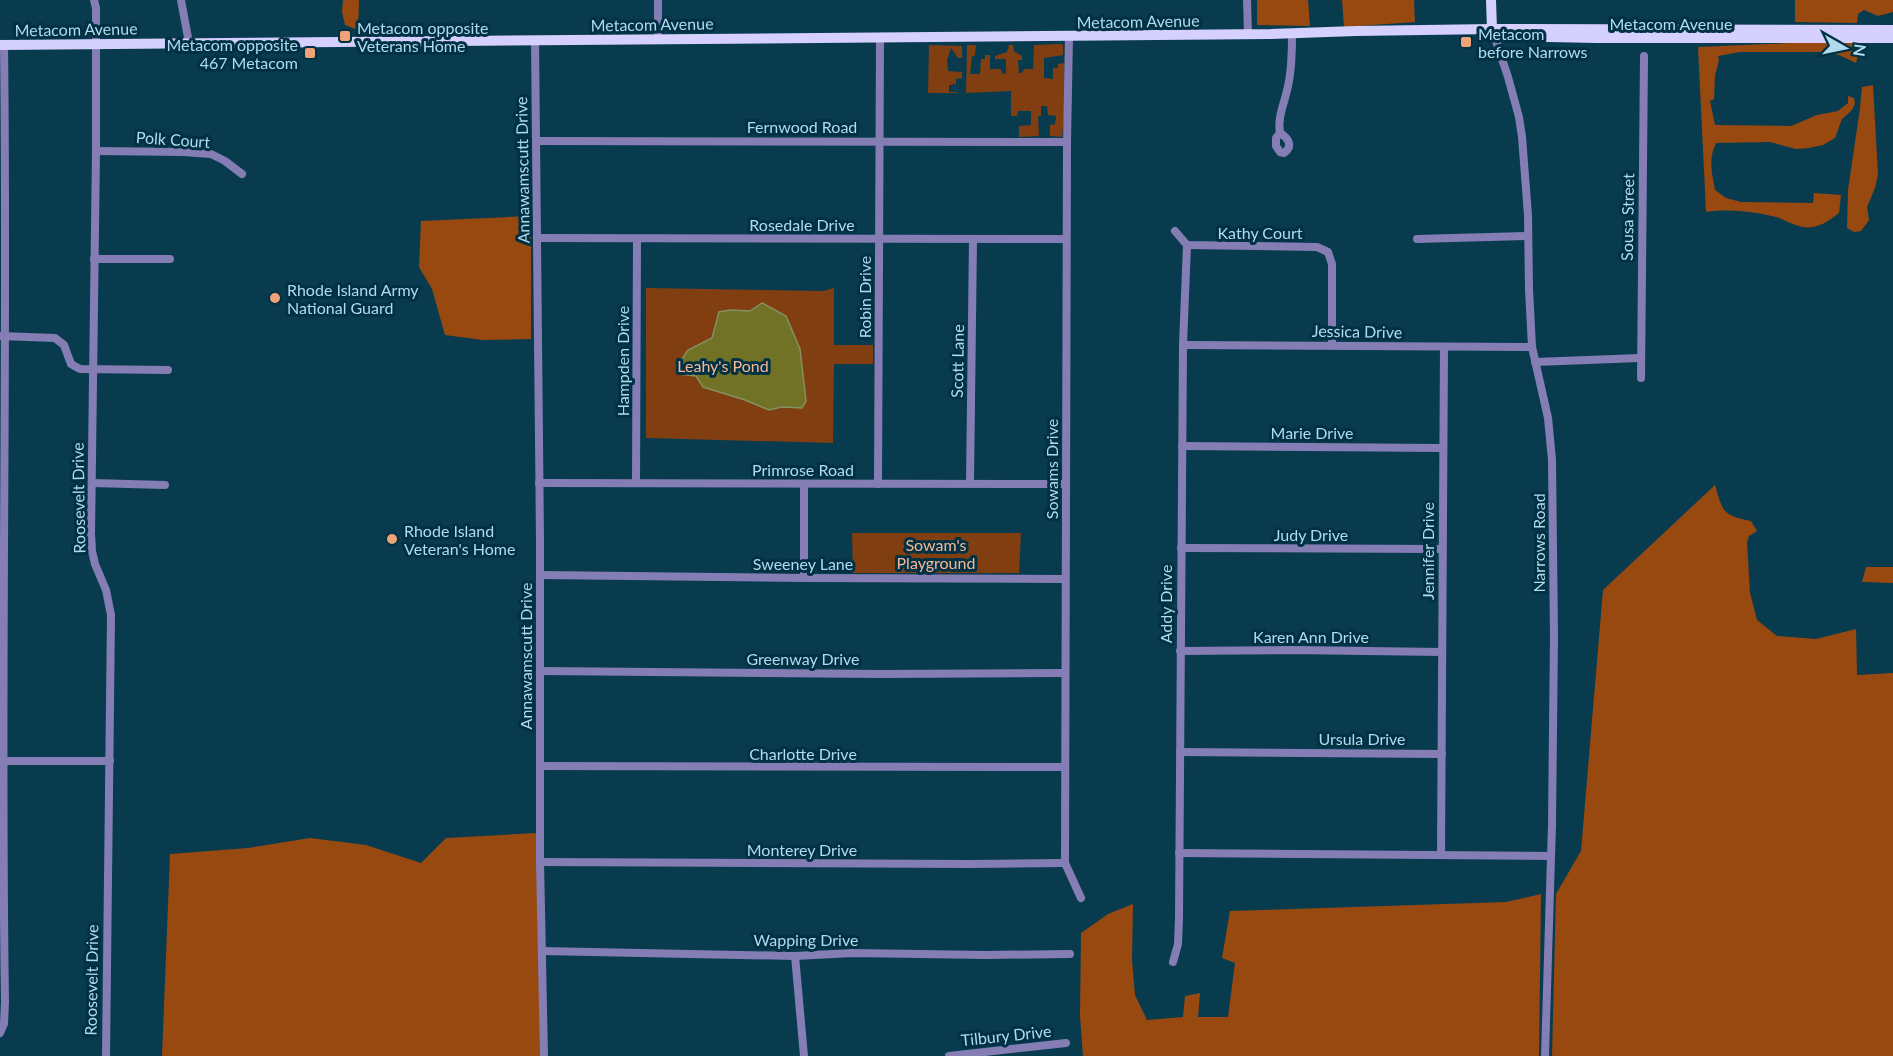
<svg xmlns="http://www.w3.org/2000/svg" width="1893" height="1056" font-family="Lato,sans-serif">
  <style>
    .green { fill: #803e11 }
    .forest { fill: #984910 }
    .water { fill: #717225; stroke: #849161; stroke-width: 1.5 }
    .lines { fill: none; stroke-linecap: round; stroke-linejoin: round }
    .minor { stroke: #857eb5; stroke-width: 8 }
    .major { stroke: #d5d0fe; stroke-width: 10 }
    .poi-dot { fill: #efa377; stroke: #003144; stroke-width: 2 }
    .labels { text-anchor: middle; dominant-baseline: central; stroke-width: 6; stroke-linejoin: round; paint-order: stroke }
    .street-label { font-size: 16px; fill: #b2daee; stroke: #003144 }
    .poi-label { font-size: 16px; fill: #b2daee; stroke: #003144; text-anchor: start }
    .park-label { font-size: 16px; fill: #f9b692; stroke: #003144 }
  </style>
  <rect width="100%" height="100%" fill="#093b4f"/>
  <g class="green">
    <polygon points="1060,44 1063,45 1063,55 1044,58 1044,78 1053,79 1053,68 1058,68 1058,64 1064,63 1065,106 1062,137 1050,136 1050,125 1055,124 1056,116 1048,115 1047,106 1041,106 1041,116 1038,116 1039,136 1019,137 1019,126 1031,125 1031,111 1018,111 1017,116 1011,116 1011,91 966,93 967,45 976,45 975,56 972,56 970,74 980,74 981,59 985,59 985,55 990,55 990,69 1001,69 1002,74 1006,73 1006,59 995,59 995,56 1007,52 1009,45 1013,45 1014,51 1022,56 1022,60 1018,60 1019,73 1022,73 1024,69 1033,69 1034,45"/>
    <polygon points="929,45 962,46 962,58 958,58 951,48 947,60 948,71 962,72 962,78 956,79 956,85 953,83 953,85 949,85 949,92 957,92 957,93 928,93"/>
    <polygon points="646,288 823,291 834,288 834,345 873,345 873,364 834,364 833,443 646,438"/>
    <polygon points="852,533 1021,533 1019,573 853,573"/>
  </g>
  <g class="forest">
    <polygon points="343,0 359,0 358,30 345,25 342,12"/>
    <polygon points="1257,0 1308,0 1310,26 1257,25"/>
    <polygon points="1342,0 1414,0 1415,22 1344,27"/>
    <polygon points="1795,0 1893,0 1893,12 1878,16 1864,10 1858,14 1857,23 1795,22"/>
    <path d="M1862 40 1856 63 1839 55 1825 52H1740L1718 56 1719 61 1715 75 1714 99 1710 101 1715 125 1791 126 1817 115 1838 111 1848 103V96L1854 98 1855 104 1852 110 1842 119 1835 138 1823 145 1809 148 1796 149 1770 142 1716 143C1708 159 1712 174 1715 190L1726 198 1741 202 1813 203 1814 193 1841 195 1839 213C1824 225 1811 232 1793 224 1787 222 1781 218 1776 217 1753 211 1728 209 1706 212L1698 47Z"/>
    <polygon points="1873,85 1878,175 1875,188 1867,207 1869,220 1861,231 1854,232 1847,228 1848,190 1860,108 1862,87"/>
    <polygon points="531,216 531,339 483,340 445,335 432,289 419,267 421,221"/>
    <path d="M1715 485C1723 512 1722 515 1751 521L1757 531 1749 536 1747 542 1750 593 1757 620 1777 636 1816 639 1856 629 1857 675 1893 673V1056H1552L1556 894 1581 851 1603 590Z"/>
    <polygon points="1866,567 1893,567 1893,583 1862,582"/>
    <polygon points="537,833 543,1056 162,1056 170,854 248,848 310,838 366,845 421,863 446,838"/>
    <polygon points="1541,894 1539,1056 1083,1056 1080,1016 1081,933 1108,914 1133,904 1132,961 1135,995 1147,1020 1183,1017 1185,996 1200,993 1198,1017 1228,1017 1235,963 1222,958 1230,911 1506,902"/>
  </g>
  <polygon class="water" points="762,303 786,316 800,349 806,401 802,408 782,407 769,410 745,400 703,387 696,376 679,374 678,365 688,350 712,338 719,312 730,310 750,311"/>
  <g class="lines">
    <g class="minor">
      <polyline points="94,0 96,8 96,151 91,534 92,551 95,564 106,590 111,615 106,1056"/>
      <polyline points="181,0 189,43"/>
      <polyline points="1247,0 1248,34"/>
      <polyline points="1492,29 1508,77 1519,117 1522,137 1528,215 1529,289 1532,347 1548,418 1552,460 1554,636 1552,824 1545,1056"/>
      <polyline points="1069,36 1067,142 1065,863 1081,898"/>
      <polyline points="658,39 658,0"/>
      <polyline points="535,40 540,540 540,862 544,1056"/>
      <path d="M1280 133C1277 117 1285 102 1288 86 1292 69 1292 51 1292 34"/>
      <path d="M1280 133C1288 138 1294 146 1284 153L1280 152 1276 146V138Z"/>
      <polyline points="537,141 1067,142"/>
      <polyline points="96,151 183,152 211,154 225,161 242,174"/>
      <polyline points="1175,231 1187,245 1317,247 1328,252 1332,264 1332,345"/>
      <polyline points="538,238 1066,239"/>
      <polyline points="1417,239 1528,236"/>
      <polyline points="94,259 170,259"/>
      <polyline points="0,336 55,338 64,345 71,364 80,369 168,370"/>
      <polyline points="1183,345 1532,347"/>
      <polyline points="1535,362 1640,358"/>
      <polyline points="1641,378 1644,56"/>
      <polyline points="1182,446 1443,448"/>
      <polyline points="92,483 165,485"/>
      <polyline points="539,483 1066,484"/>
      <polyline points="636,483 637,239"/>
      <polyline points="970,483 973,239"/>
      <polyline points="878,484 880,38"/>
      <polyline points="1181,548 1442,549"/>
      <polyline points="540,575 804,578 1065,579"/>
      <polyline points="804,578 804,484"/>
      <polyline points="1180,651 1291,650 1442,652"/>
      <polyline points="541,671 881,674 1065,673"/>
      <polyline points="1180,752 1442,754"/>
      <polyline points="0,761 110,761"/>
      <polyline points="540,766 1065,767"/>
      <polyline points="1179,853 1551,856"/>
      <polyline points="1441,855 1444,347"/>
      <polyline points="540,862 969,864 1065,863"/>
      <polyline points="542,951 795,956 853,953 986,955 1070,954"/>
      <polyline points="795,956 804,1056"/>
      <polyline points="1173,962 1178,944 1179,918 1183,345 1187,245"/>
      <path d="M0 1033 4 1024 5 1001C0 682 8 364 4 45"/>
      <polyline points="949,1056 1066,1043"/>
    </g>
    <g class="major">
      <polyline points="1491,0 1492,29"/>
      <polyline points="1503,36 1597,38 1893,38"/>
      <polyline points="0,45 1271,34 1356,31 1492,29 1893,30"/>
    </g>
  </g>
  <g class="poi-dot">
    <rect x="339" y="30" width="12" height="12" rx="3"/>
    <rect x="1460" y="36" width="12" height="12" rx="3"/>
    <rect x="304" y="47" width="12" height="12" rx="3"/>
    <circle cx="275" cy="298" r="6"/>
    <circle cx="392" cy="539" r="6"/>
  </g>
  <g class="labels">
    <g class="street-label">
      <text transform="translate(1138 21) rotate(-1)">Metacom Avenue</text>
      <text x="1671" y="23">Metacom Avenue</text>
      <text transform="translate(652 24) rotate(-1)">Metacom Avenue</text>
      <text transform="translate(76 29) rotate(-1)">Metacom Avenue</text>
      <text x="802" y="126">Fernwood Road</text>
      <text transform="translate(173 139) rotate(4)">Polk Court</text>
      <text transform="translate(522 170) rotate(-91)">Annawamscutt Drive</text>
      <text transform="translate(1627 217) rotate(-89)">Sousa Street</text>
      <text x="802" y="224">Rosedale Drive</text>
      <text x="1260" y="232">Kathy Court</text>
      <text transform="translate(864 297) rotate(-90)">Robin Drive</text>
      <text transform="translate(1357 331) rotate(1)">Jessica Drive</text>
      <text transform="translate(622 361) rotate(-90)">Hampden Drive</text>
      <text transform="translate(957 361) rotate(-89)">Scott Lane</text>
      <text x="1312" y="432">Marie Drive</text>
      <text x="803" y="469">Primrose Road</text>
      <text transform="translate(1051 469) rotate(-90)">Sowams Drive</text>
      <text transform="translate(78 498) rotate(-91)">Roosevelt Drive</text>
      <text x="1311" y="534">Judy Drive</text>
      <text transform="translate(1538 543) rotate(-90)">Narrows Road</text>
      <text transform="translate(1427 551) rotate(-90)">Jennifer Drive</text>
      <text x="803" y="563">Sweeney Lane</text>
      <text transform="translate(1165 604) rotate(-90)">Addy Drive</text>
      <text x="1311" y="636">Karen Ann Drive</text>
      <text transform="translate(525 656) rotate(-90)">Annawamscutt Drive</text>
      <text x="803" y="658">Greenway Drive</text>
      <text x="1362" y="738">Ursula Drive</text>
      <text x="803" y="753">Charlotte Drive</text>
      <text x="802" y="849">Monterey Drive</text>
      <text x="806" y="939">Wapping Drive</text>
      <text transform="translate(91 980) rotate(-89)">Roosevelt Drive</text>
      <text transform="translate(1006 1035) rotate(-6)">Tilbury Drive</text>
    </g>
    <g class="poi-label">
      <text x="357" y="27">Metacom opposite<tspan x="357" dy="18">Veterans Home</tspan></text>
      <text x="1478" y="33">Metacom<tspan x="1478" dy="18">before Narrows</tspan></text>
      <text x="298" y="44" text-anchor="end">Metacom opposite<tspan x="298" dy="18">467 Metacom</tspan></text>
      <text x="287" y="289">Rhode Island Army<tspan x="287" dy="18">National Guard</tspan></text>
      <text x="404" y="530">Rhode Island<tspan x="404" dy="18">Veteran's Home</tspan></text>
    </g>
    <g class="park-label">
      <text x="723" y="365">Leahy's Pond</text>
      <text x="936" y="544">Sowam's<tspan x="936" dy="18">Playground</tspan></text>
    </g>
  </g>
  <g transform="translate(1845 48) rotate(99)" stroke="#003144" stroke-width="4.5" paint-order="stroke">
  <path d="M0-4.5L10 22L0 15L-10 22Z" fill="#b2daee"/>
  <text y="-9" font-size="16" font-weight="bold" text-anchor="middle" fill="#b2daee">N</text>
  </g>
</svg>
